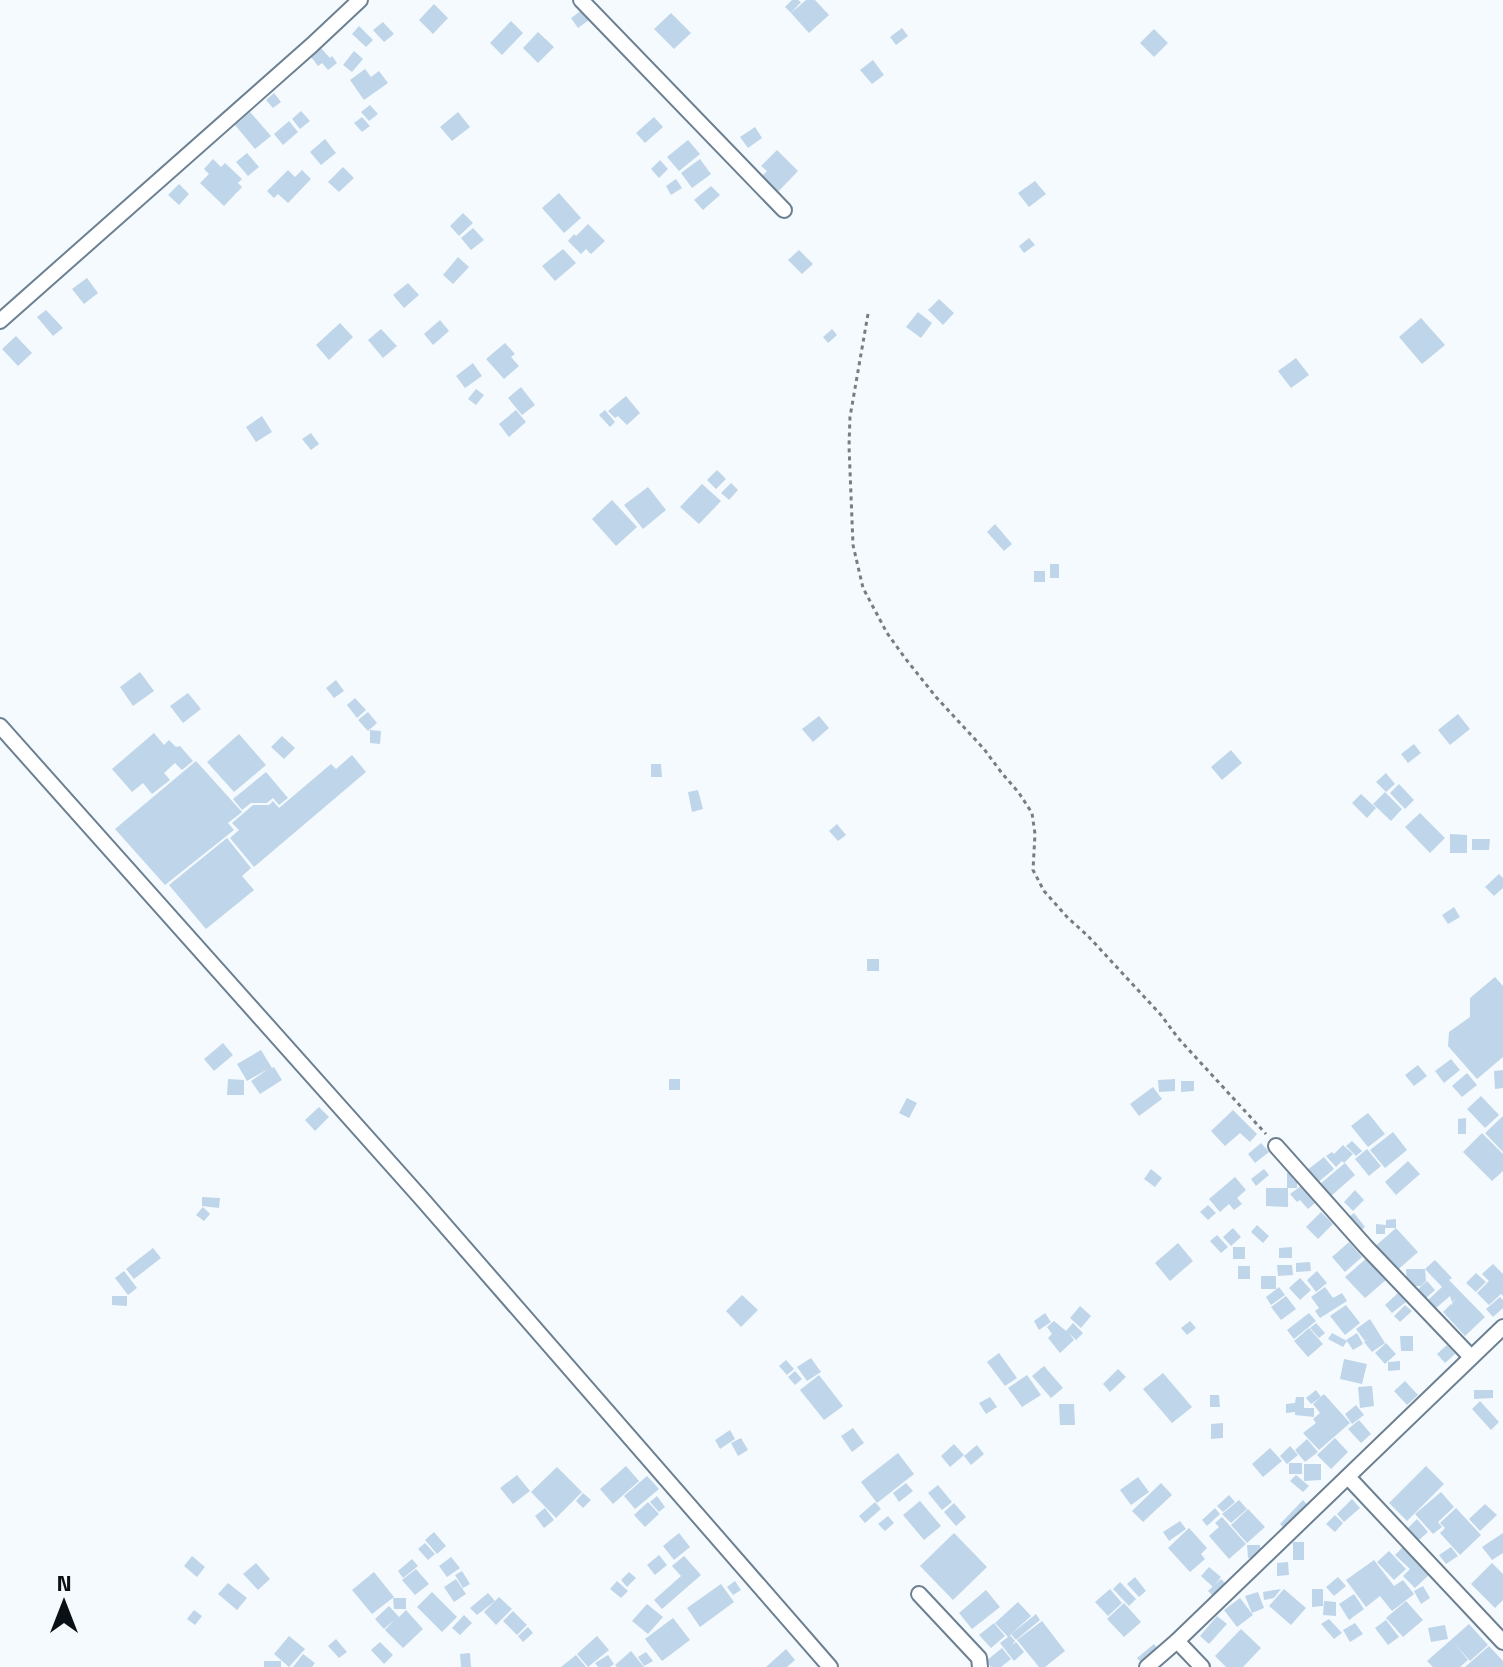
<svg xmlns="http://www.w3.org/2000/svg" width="1503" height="1667" font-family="'Titillium Web',sans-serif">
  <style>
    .building { fill: #bfd5e9 }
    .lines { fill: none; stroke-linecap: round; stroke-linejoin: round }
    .minor-casing { stroke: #6c8092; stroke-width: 18 }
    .path { stroke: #777e83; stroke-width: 3; stroke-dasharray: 4 4; stroke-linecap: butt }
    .minor { stroke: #fff; stroke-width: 14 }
  </style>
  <rect width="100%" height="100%" fill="#f5fafe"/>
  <g class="building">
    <polygon points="792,0 798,0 801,2 791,13 785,7"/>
    <polygon points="806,0 815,0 829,15 809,33 791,13"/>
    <polygon points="434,4 448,18 433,34 419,20"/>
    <polygon points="582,10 589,20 578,28 571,18"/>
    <polygon points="671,13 691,33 674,49 654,29"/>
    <polygon points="511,21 523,33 502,55 490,43"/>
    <polygon points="383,22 394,34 384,42 373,30"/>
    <polygon points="359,26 373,40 366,47 352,34"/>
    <polygon points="902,28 908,36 896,45 890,37"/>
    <polygon points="1154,29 1168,43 1154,57 1140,43"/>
    <polygon points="538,32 554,47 538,63 523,48"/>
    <polygon points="321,48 330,58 332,56 337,63 328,70 322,63 318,66 311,57"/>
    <polygon points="354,51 363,59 352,72 343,65"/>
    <polygon points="873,60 884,75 872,84 860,70"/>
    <polygon points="365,69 371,77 379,71 388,83 364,100 350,80"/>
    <polygon points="274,93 281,102 273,108 266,100"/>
    <polygon points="370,105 378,114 369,121 361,112"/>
    <polygon points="301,111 310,121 300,129 292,119"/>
    <polygon points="250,112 271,136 255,149 235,125"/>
    <polygon points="458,112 470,127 452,141 440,127"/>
    <polygon points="362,117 370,126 362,132 354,123"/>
    <polygon points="654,117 663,127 645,143 636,133"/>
    <polygon points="289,121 298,132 283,145 274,134"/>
    <polygon points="755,127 762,138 748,148 740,137"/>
    <polygon points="325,139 336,153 321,165 310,152"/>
    <polygon points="688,140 700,154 679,171 667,157"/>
    <polygon points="777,150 798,171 774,196 768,190 772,186 762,176 767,171 761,166"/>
    <polygon points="247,153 259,167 248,176 236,162"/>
    <polygon points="213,159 221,167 225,163 242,179 238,183 242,187 224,206 200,183 209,174 204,169"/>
    <polygon points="700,159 711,174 692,188 681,173"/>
    <polygon points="660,160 668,169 659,178 651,169"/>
    <polygon points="343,167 354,178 339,192 328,182"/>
    <polygon points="288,170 295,177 302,170 311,179 288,203 278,194 274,198 267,191"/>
    <polygon points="676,179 682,188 671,195 666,186"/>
    <polygon points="1035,181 1046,194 1029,207 1018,193"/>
    <polygon points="179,184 189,194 179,205 168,195"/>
    <polygon points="711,186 720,195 703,210 694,200"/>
    <polygon points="559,193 581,218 564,233 542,208"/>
    <polygon points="463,213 473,223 459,236 450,226"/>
    <polygon points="588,224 605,241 591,254 586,249 581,254 568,241 574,234 576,236"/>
    <polygon points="473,228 484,240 471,250 461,238"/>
    <polygon points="1029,238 1035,245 1024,253 1019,246"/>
    <polygon points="563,249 576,263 555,281 542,266"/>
    <polygon points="799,250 813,264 802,274 788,260"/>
    <polygon points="458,257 469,267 453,284 443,275"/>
    <polygon points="87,278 98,293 84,304 72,289"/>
    <polygon points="408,283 419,295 404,308 393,295"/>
    <polygon points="939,299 954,313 943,325 928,310"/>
    <polygon points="46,310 63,328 53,336 37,317"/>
    <polygon points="918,312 932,323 921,338 906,327"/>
    <polygon points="1421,318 1445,345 1422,364 1399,337"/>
    <polygon points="440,320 449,331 433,345 424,334"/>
    <polygon points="340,323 353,337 329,360 316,345"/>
    <polygon points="381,329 397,346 383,358 368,340"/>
    <polygon points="832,329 837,335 828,343 823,337"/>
    <polygon points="16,336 32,353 18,366 2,349"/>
    <polygon points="505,343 515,354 511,357 519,366 504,379 486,359"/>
    <polygon points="1296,358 1309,375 1291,388 1278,371"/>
    <polygon points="473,363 482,376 465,388 456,376"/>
    <polygon points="521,387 535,405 522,415 508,398"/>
    <polygon points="476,389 484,395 476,405 468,399"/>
    <polygon points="626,396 640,413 627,425 618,416 615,418 608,411"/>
    <polygon points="516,410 526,422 509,437 499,424"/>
    <polygon points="605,410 615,422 610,427 599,415"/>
    <polygon points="262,416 272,432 256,442 246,427"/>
    <polygon points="311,433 319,444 311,450 302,439"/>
    <polygon points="717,470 726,479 716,489 707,480"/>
    <polygon points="731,483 738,490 729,500 721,493"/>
    <polygon points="702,484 721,501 699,524 680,507"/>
    <polygon points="648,487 666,510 643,529 624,505"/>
    <polygon points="612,500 637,527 616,546 592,519"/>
    <polygon points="995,524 1012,544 1004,551 987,532"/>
    <rect x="1050" y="564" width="9" height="14"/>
    <rect x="1034" y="571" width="11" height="11"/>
    <polygon points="140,672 154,691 133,706 120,687"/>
    <polygon points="336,680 344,691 334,698 326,688"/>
    <polygon points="188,693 201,709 183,723 170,706"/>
    <polygon points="355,698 366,710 357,718 347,705"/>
    <polygon points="368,712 377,723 368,731 358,720"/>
    <polygon points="1458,714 1470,729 1450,745 1438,730"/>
    <polygon points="819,716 829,728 813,742 802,729"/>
    <polygon points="370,730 381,731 380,744 370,743"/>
    <polygon points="154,733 164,745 169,740 176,747 180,746 193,761 182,770 175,763 164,773 170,780 152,794 143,783 132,792 112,769"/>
    <polygon points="239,734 266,765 234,792 207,762"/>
    <polygon points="282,736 295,748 284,759 271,747"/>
    <polygon points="1414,744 1421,753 1408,763 1401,754"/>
    <polygon points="1231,750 1242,763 1222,780 1211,767"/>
    <polygon points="352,755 366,772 254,867 230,838 239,830 232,823 253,805 269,805 273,801 279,808 331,764 336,769"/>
    <polygon points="196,761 242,812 228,823 234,830 165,885 115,829"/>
    <polygon points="651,764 661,764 662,777 651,777"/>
    <polygon points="266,772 288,798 279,805 273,798 267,803 251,803 242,810 233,799"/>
    <polygon points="1386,773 1395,784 1386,792 1376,782"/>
    <polygon points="1399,784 1414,800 1405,809 1390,793"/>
    <polygon points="698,790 703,809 692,812 688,792"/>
    <polygon points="1385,792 1402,809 1391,821 1373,804"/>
    <polygon points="1361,794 1376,808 1367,818 1352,803"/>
    <polygon points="1420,813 1445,838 1430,853 1405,827"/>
    <polygon points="837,824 846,835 838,841 829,831"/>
    <polygon points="1450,834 1467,835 1467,853 1450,853"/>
    <polygon points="227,838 251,868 242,876 254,890 206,929 169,885"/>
    <polygon points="1472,839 1490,839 1489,850 1472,850"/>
    <polygon points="1499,874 1503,878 1503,888 1494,896 1485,887"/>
    <polygon points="1454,907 1460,917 1448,924 1442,915"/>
    <rect x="867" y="959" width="12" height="12"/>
    <polygon points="1495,977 1503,986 1503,1057 1477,1079 1448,1046 1449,1032 1470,1017 1470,998"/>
    <polygon points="223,1043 233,1055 214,1071 204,1059"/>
    <polygon points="261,1050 272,1068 274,1067 282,1080 260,1094 251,1081 268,1069 247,1081 237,1064"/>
    <polygon points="1451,1059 1460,1070 1444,1083 1435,1071"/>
    <polygon points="1418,1065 1427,1076 1414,1086 1405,1075"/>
    <polygon points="1503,1070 1503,1088 1495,1089 1494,1071"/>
    <polygon points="1467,1073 1477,1085 1462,1097 1452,1086"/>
    <polygon points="228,1079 244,1080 244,1095 227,1095"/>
    <rect x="669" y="1079" width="11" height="11"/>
    <polygon points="1175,1079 1175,1091 1159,1092 1158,1080"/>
    <polygon points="1181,1081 1194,1081 1194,1091 1181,1092"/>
    <polygon points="1153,1087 1162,1099 1139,1116 1130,1104"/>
    <polygon points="1481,1096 1499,1115 1485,1128 1467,1109"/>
    <polygon points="907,1098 917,1103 909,1118 899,1113"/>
    <polygon points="319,1107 329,1117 315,1131 305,1120"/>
    <polygon points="1233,1110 1257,1134 1250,1142 1240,1133 1225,1146 1211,1131"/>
    <polygon points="1368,1113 1385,1134 1368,1147 1351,1126"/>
    <polygon points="1503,1116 1503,1152 1485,1133"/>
    <polygon points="1466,1118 1466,1134 1458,1134 1458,1119"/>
    <polygon points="1393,1132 1407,1150 1385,1168 1370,1150"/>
    <polygon points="1482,1133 1503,1154 1503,1171 1492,1181 1463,1152"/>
    <polygon points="1352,1141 1362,1151 1356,1156 1346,1146"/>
    <polygon points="1261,1143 1269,1152 1255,1163 1248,1154"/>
    <polygon points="1343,1145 1353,1154 1344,1163 1342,1161 1336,1167 1326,1156 1332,1152 1334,1154"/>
    <polygon points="1367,1149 1381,1166 1369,1176 1355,1159"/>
    <polygon points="1324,1157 1334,1169 1316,1184 1306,1171"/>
    <polygon points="1408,1161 1420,1174 1396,1195 1385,1182"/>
    <polygon points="1345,1163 1355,1175 1331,1196 1320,1184"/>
    <polygon points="1151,1169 1162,1178 1155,1187 1144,1179"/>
    <polygon points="1264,1169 1269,1175 1256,1186 1251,1179"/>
    <polygon points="1287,1173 1293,1173 1293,1180 1297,1180 1297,1188 1287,1188"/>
    <polygon points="1235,1177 1246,1190 1237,1198 1242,1204 1234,1210 1229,1204 1220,1212 1209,1199"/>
    <polygon points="1305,1183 1311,1191 1308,1194 1315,1203 1308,1209 1300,1200 1297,1202 1290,1194"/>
    <polygon points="1266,1188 1288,1188 1288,1207 1266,1206"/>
    <polygon points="1355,1190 1364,1200 1353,1211 1344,1202"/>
    <polygon points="202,1197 220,1198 219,1208 202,1206"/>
    <polygon points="1208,1205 1216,1213 1208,1220 1200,1212"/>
    <polygon points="203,1207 210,1214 204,1221 196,1215"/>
    <polygon points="1321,1212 1333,1224 1318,1239 1306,1227"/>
    <polygon points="1354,1213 1365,1227 1360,1231 1349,1217"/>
    <polygon points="1396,1219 1396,1228 1418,1252 1393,1274 1371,1250 1396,1228 1385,1228 1385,1234 1376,1234 1376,1224 1386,1225 1386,1220"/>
    <polygon points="1257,1225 1269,1236 1263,1243 1251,1232"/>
    <polygon points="1233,1228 1241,1237 1231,1246 1223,1237"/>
    <polygon points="1217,1235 1228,1247 1221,1253 1210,1241"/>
    <polygon points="1349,1242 1362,1257 1345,1272 1332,1257"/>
    <polygon points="1178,1243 1193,1261 1170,1281 1155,1263"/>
    <rect x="1233" y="1247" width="12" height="12"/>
    <polygon points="1292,1247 1292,1258 1279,1258 1279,1248"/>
    <polygon points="153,1248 161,1258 134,1279 126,1269"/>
    <polygon points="1368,1257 1387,1279 1365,1298 1345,1277"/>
    <polygon points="1435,1260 1452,1278 1449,1280 1485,1317 1465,1336 1443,1312 1451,1304 1453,1305 1452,1303 1457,1297 1452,1302 1450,1296 1436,1308 1428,1300 1442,1287 1425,1269"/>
    <polygon points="1310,1262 1311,1271 1296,1272 1296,1263"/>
    <polygon points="1493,1264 1503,1274 1503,1296 1501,1294 1489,1305 1477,1293 1489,1281 1482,1274"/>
    <polygon points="1277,1265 1292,1265 1293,1275 1278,1276"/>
    <rect x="1238" y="1266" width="12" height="13"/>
    <polygon points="1406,1269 1425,1269 1426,1281 1421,1286 1407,1286"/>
    <polygon points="124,1271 137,1288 128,1295 115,1278"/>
    <polygon points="1317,1271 1327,1283 1316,1292 1307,1280"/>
    <polygon points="1476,1273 1486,1282 1476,1292 1466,1283"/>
    <rect x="1261" y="1276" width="15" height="13"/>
    <polygon points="1300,1278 1311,1290 1300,1300 1289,1288"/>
    <polygon points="1427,1281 1435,1290 1424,1300 1416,1291"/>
    <polygon points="1279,1287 1285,1295 1271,1305 1266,1297"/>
    <polygon points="1325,1287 1333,1298 1342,1293 1347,1301 1320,1318 1315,1311 1319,1308 1311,1297"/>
    <polygon points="1398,1293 1406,1302 1392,1313 1385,1305"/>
    <polygon points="742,1295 758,1310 741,1327 726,1311"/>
    <polygon points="112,1296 127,1296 127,1306 112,1305"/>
    <polygon points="1286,1296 1296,1309 1281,1320 1271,1307"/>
    <polygon points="1500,1297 1503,1300 1503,1308 1493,1317 1486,1309"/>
    <polygon points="1346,1305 1360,1323 1345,1335 1330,1316"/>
    <polygon points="1405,1305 1412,1311 1400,1322 1394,1316"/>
    <polygon points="1080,1306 1091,1316 1081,1328 1070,1318"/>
    <polygon points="1045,1313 1051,1322 1039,1330 1034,1321"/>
    <polygon points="1309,1313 1316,1321 1294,1339 1287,1330"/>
    <polygon points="1370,1319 1385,1343 1372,1352 1364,1342 1374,1335 1365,1341 1356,1329"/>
    <polygon points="1054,1321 1066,1331 1073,1323 1083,1333 1076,1340 1069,1333 1074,1340 1060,1353 1048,1338 1052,1334 1047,1327"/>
    <polygon points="1190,1321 1196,1328 1187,1335 1181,1328"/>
    <polygon points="1316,1323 1325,1333 1319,1338 1310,1328"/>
    <polygon points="1309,1328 1323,1344 1308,1357 1294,1341"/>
    <polygon points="1332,1333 1347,1341 1343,1347 1328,1339"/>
    <polygon points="1357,1333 1363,1344 1353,1350 1346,1340"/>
    <polygon points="1400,1336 1413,1336 1413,1351 1401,1351"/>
    <polygon points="1386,1343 1396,1354 1385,1364 1375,1353"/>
    <polygon points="1447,1345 1455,1354 1445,1363 1437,1354"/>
    <polygon points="999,1353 1017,1378 1005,1386 987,1362"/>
    <polygon points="811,1358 821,1372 807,1381 797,1367"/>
    <polygon points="1344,1359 1367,1364 1362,1384 1340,1379"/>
    <polygon points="786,1360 794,1369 787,1375 779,1366"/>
    <polygon points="1400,1361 1400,1370 1388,1371 1388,1362"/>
    <polygon points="1044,1366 1063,1388 1051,1398 1032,1376"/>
    <polygon points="1118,1369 1126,1377 1110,1392 1103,1384"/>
    <polygon points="795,1371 802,1379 795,1385 788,1377"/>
    <polygon points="1163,1373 1192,1407 1172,1423 1143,1389"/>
    <polygon points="819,1375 843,1406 824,1420 800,1390"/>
    <polygon points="1027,1375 1041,1395 1022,1407 1008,1388"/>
    <polygon points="1405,1381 1418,1395 1407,1405 1394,1391"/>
    <polygon points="1372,1386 1374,1406 1360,1408 1358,1387"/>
    <polygon points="1316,1390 1321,1397 1311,1404 1306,1398"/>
    <polygon points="1474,1390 1493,1390 1493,1398 1474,1399"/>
    <polygon points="1324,1394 1350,1423 1319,1450 1303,1433 1316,1423 1313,1419 1320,1413 1313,1404"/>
    <polygon points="1210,1395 1219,1395 1220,1407 1210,1407"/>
    <polygon points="990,1397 997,1407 986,1414 979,1403"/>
    <polygon points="1296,1397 1304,1397 1304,1408 1314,1408 1314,1417 1295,1415 1295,1412 1286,1413 1286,1404 1295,1403"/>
    <polygon points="1480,1401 1499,1422 1491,1430 1472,1409"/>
    <polygon points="1059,1404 1074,1404 1075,1425 1060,1425"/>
    <polygon points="1356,1405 1364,1415 1352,1424 1345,1414"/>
    <polygon points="1359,1420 1371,1434 1361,1443 1348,1429"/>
    <polygon points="1223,1423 1223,1438 1211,1439 1211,1424"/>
    <polygon points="853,1428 864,1443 852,1452 841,1436"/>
    <polygon points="730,1430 735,1439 720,1449 715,1440"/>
    <polygon points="741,1438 748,1450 738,1456 731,1443"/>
    <polygon points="1335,1438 1348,1452 1331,1469 1317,1455"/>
    <polygon points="1307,1439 1318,1452 1305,1462 1295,1450"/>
    <polygon points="954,1444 964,1455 950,1467 941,1456"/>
    <polygon points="977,1445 984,1454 971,1465 964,1456"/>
    <polygon points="1290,1446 1298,1455 1287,1464 1280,1456"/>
    <polygon points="1270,1448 1282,1461 1263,1477 1252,1464"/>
    <polygon points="898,1453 914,1474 877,1503 861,1482"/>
    <rect x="1289" y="1463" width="13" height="11"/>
    <polygon points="1304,1464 1321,1464 1321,1480 1304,1481"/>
    <polygon points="626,1466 639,1481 613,1504 600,1489"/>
    <polygon points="1426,1466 1444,1484 1407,1521 1389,1503"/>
    <polygon points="557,1467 582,1492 556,1518 531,1492"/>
    <polygon points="517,1475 530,1491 513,1504 500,1488"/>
    <polygon points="1296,1475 1309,1486 1303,1492 1290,1481"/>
    <polygon points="647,1476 659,1489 635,1509 624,1496"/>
    <polygon points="1138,1477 1149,1492 1131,1505 1120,1490"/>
    <polygon points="906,1483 913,1491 899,1502 893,1493"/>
    <polygon points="1161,1483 1172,1495 1143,1522 1132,1511"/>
    <polygon points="938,1485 952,1502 942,1510 928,1493"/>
    <polygon points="1441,1492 1454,1507 1438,1522 1442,1527 1433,1534 1415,1514"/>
    <polygon points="583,1493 591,1500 583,1508 576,1501"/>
    <polygon points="1229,1495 1235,1502 1223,1512 1217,1506"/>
    <polygon points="657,1496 665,1507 659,1512 650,1502"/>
    <polygon points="1352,1499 1360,1508 1344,1522 1337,1514"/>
    <polygon points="1239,1500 1247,1509 1231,1523 1222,1514"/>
    <polygon points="1303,1500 1310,1508 1287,1531 1280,1524"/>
    <polygon points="920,1501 941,1526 924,1540 903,1515"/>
    <polygon points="648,1502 659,1514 645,1527 634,1515"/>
    <polygon points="875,1502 881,1509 865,1523 859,1516"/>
    <polygon points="954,1503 966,1517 956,1526 944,1512"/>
    <polygon points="1485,1504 1497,1515 1480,1531 1469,1519"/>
    <polygon points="545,1508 554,1520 544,1528 535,1516"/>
    <polygon points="1215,1508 1220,1514 1207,1526 1202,1520"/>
    <polygon points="1456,1508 1481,1535 1460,1555 1440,1533 1445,1528 1440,1523"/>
    <polygon points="1248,1509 1265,1527 1247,1543 1231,1525"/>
    <polygon points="1335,1515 1343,1523 1335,1532 1326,1524"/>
    <polygon points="888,1516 894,1523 885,1531 878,1524"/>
    <polygon points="1222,1517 1246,1544 1229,1559 1209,1536 1219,1527 1215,1523"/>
    <polygon points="1417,1519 1428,1532 1419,1540 1408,1528"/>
    <polygon points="1180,1521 1186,1529 1169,1541 1163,1532"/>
    <polygon points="1189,1528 1207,1548 1201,1554 1205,1559 1190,1572 1168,1548"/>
    <polygon points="434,1532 446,1546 437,1554 425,1540"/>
    <polygon points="679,1533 690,1547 674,1560 663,1546"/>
    <polygon points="954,1533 987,1567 953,1600 920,1566"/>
    <polygon points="1503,1533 1503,1553 1492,1560 1482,1547"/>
    <rect x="1293" y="1542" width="11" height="18"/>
    <polygon points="425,1543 435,1554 428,1560 418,1549"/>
    <polygon points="1247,1545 1260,1545 1261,1557 1248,1558"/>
    <polygon points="1403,1547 1430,1574 1415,1588 1403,1576 1410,1569 1395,1555"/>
    <polygon points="1451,1547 1458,1556 1446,1564 1439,1555"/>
    <polygon points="1389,1551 1406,1569 1394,1580 1377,1562"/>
    <polygon points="659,1555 667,1565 655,1575 647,1565"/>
    <polygon points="192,1556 205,1567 197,1577 184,1566"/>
    <polygon points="684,1556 701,1575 662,1609 654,1600 681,1576 672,1566"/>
    <polygon points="451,1557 460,1568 447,1577 439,1566"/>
    <polygon points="412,1559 418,1566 403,1578 398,1571"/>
    <polygon points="1374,1560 1394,1586 1403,1580 1414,1594 1392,1611 1380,1596 1366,1607 1346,1580"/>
    <polygon points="1288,1562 1289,1575 1277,1576 1277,1563"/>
    <polygon points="256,1563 270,1579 258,1590 243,1574"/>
    <polygon points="1492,1563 1503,1574 1503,1600 1495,1608 1471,1584"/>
    <polygon points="1209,1567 1221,1577 1213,1587 1201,1576"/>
    <polygon points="416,1569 429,1584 415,1595 402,1580"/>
    <polygon points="462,1571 470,1584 463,1588 455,1575"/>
    <polygon points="374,1572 394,1597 372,1614 352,1590"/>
    <polygon points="629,1572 636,1578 627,1587 621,1580"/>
    <polygon points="1135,1577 1146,1591 1139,1597 1127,1584"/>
    <polygon points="1338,1577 1346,1586 1334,1596 1326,1587"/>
    <polygon points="456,1579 466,1594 454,1602 444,1587"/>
    <polygon points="1221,1579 1228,1586 1215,1598 1208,1591"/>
    <polygon points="617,1581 628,1591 621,1598 610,1589"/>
    <polygon points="735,1581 741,1590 733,1595 727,1587"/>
    <polygon points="1120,1582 1136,1599 1129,1606 1113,1589"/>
    <polygon points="228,1583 247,1598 237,1610 218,1594"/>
    <polygon points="721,1584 734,1602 700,1627 687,1608"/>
    <polygon points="1423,1586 1430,1598 1421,1604 1414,1591"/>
    <polygon points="1110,1589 1122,1603 1108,1616 1095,1602"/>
    <polygon points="1281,1589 1274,1598 1264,1600 1263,1592"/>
    <polygon points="1284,1589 1306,1608 1291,1625 1269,1606"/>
    <polygon points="1312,1589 1323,1589 1323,1606 1312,1607"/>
    <polygon points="986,1590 1000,1607 972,1629 959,1613"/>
    <polygon points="432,1592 457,1617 442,1632 417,1607"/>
    <polygon points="1258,1592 1264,1608 1252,1613 1245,1596"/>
    <polygon points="488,1593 495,1601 477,1615 470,1608"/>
    <polygon points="1354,1594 1364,1609 1349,1620 1339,1604"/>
    <polygon points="499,1597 512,1609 496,1625 484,1612"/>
    <polygon points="393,1598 406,1598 406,1609 394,1609"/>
    <polygon points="1240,1598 1253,1615 1237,1627 1224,1610"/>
    <polygon points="1324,1601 1336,1602 1336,1616 1323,1615"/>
    <polygon points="1406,1601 1423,1620 1403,1637 1386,1618"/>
    <polygon points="1018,1602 1031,1616 1010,1635 1015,1641 1012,1645 1016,1642 1024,1652 1014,1661 1000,1643 1008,1637 995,1623"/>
    <polygon points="1124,1603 1141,1622 1124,1637 1107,1619"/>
    <polygon points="647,1604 663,1617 648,1634 632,1621"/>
    <polygon points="389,1606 399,1617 406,1610 423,1629 403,1648 385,1630 394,1620 384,1629 375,1619"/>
    <polygon points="194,1610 202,1616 195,1625 187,1619"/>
    <polygon points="513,1611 527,1625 517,1635 503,1621"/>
    <polygon points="1036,1614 1040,1620 1016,1640 1011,1634"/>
    <polygon points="464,1615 472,1623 460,1635 452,1628"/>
    <polygon points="1217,1616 1227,1624 1209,1644 1200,1636"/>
    <polygon points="673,1618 690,1640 662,1661 645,1639"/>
    <polygon points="1329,1619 1342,1633 1334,1639 1321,1624"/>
    <polygon points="1386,1620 1399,1637 1388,1645 1375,1628"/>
    <polygon points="1042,1621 1065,1651 1045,1667 1039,1667 1017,1640"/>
    <polygon points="994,1623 1005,1636 991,1648 979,1635"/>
    <polygon points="1355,1623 1363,1634 1350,1642 1343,1630"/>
    <polygon points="1469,1624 1488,1645 1470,1661 1454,1643 1468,1660 1460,1667 1433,1667 1427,1661"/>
    <polygon points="1445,1625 1448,1639 1431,1642 1428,1628"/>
    <polygon points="528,1627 533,1633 523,1642 518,1636"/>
    <polygon points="1241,1629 1261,1648 1243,1667 1226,1667 1215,1656"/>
    <polygon points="289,1636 305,1649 289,1667 274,1654"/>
    <polygon points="597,1636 609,1650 588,1667 577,1654"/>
    <polygon points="336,1639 347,1652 339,1658 328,1646"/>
    <polygon points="380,1642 393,1655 384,1664 371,1650"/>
    <polygon points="1154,1644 1160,1651 1144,1666 1137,1658"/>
    <polygon points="1489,1646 1503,1661 1503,1667 1465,1667"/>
    <polygon points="1002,1648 1011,1659 1001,1667 991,1667 986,1661"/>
    <polygon points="786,1649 795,1660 787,1667 766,1667"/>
    <polygon points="631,1651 644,1667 617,1667 615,1665"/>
    <polygon points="646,1652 653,1661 644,1666 638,1657"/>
    <polygon points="470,1653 471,1667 461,1667 460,1654"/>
    <polygon points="303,1654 315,1663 312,1667 293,1667"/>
    <polygon points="576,1655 586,1667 561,1667"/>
    <polygon points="608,1655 614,1664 610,1667 598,1667 595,1663"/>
    <rect x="264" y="1661" width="17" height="6"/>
  </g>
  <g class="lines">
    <g class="minor-casing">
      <g id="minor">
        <polyline points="581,0 784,210"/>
        <polyline points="0,321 312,45 360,0"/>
        <polyline points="0,726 422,1199 830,1667"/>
        <polyline points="1276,1146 1366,1247 1471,1357"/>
        <polyline points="1348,1477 1503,1642"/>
        <polyline points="919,1594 979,1658 980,1667"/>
        <polyline points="1177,1641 1202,1667"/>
        <polyline points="1147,1667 1177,1641 1503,1327"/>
      </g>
    </g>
    <polyline class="path" points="868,314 850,417 849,446 853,545 863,588 887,633 905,658 936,697 984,749 1001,772 1019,793 1032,813 1035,834 1033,870 1044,891 1068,918 1088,936 1161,1015 1178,1038 1266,1134"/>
    <use href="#minor" class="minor"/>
  </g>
  <g transform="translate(64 1603)" stroke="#f5fafe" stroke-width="6" paint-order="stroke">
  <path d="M0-6L14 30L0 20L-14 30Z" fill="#091117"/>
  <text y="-12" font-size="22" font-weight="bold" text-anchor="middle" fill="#091117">N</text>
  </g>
</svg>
